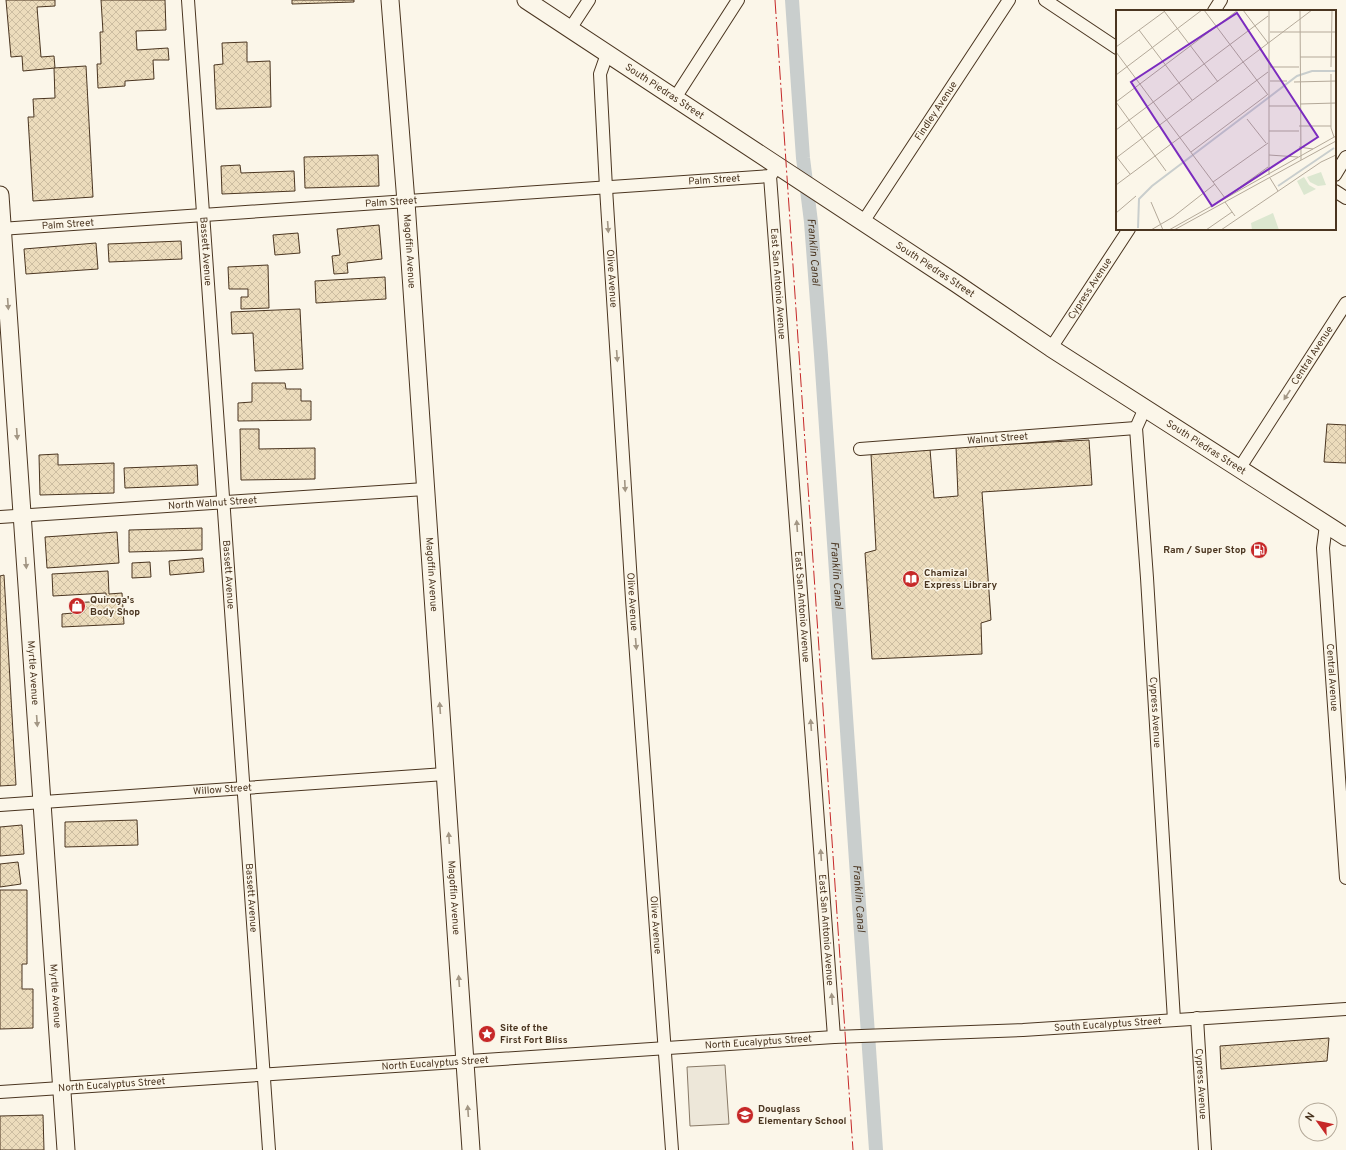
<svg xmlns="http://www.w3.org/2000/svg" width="1346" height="1150" font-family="Overpass,sans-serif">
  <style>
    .parking { fill: #ede7d9; stroke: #887966 }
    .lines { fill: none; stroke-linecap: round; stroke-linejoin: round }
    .canal { stroke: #c9cecd; stroke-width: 14 }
    .building { fill: url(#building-cross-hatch); stroke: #4a3520 }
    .street-casing { stroke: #4a3520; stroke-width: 14 }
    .secondary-casing { stroke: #4a3520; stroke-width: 19 }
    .street { stroke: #fbf6e9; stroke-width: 12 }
    .secondary { stroke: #fbf6e9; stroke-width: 17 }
    .power { stroke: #c62828; stroke-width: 1; stroke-dasharray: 14 3 2 3; stroke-linecap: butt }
    .oneway { fill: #a29684 }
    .labels { text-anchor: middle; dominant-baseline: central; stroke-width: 3; stroke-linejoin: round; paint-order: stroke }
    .street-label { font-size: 10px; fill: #4a3520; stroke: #fbf6e9 }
    .poi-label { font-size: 10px; font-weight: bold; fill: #4a3520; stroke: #fbf6e9; text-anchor: start }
    .water-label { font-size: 11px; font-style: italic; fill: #4a3520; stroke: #fbf6e9 }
    .inset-river { fill: none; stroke: #c9cecd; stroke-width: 2 }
    .inset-road { fill: none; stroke: #b4a999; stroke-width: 1 }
    .view { fill: #7b2cbf; fill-opacity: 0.15; stroke: #7b2cbf; stroke-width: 2 }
    .inset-edge { fill: none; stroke: #4a3520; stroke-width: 2 }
  </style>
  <defs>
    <pattern id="building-cross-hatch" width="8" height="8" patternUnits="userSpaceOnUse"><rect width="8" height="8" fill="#ecdcbc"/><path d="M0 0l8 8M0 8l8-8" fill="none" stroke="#ccbda1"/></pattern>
  </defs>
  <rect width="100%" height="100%" fill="#fbf6e9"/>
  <polygon class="parking" points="725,1065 729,1124 690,1126 687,1067"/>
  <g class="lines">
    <path class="canal" id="s1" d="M792 0 803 158 811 222 821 355 876 1150"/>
  </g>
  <g class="building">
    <polygon points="6,0 55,0 55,6 37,7 41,57 54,56 55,68 23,71 22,56 11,57"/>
    <polygon points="101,0 165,0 166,30 136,31 137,50 168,48 169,60 153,60 154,79 125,81 125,86 98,88 97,64 101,64 100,32 103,32"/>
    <polygon points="292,0 354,0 354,2 292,4"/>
    <polygon points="247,42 247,62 270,61 271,107 216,109 214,65 223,64 222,43"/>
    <polygon points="86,66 93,197 33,201 28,117 34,117 33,99 55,98 54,68"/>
    <polygon points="378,155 379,186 305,188 304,157"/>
    <polygon points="240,165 241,173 294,171 295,191 222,194 221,166"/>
    <polygon points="379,225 382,259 347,263 348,273 334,274 332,256 340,255 337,229"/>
    <polygon points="298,233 300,253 275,255 273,235"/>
    <polygon points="181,241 182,259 109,262 108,244"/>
    <polygon points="96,243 98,269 26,274 24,249"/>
    <polygon points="268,265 269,308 241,309 241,297 248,297 248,289 229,289 228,267"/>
    <polygon points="385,277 386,299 316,303 315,281"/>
    <polygon points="300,309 303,369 255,371 253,333 232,334 231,312"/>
    <polygon points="252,383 285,383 286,389 301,389 301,401 311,401 311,420 238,421 238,403 252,402"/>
    <polygon points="1327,424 1346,425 1346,463 1324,462"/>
    <polygon points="240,429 259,429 259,449 315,448 315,479 241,480"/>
    <polygon points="1089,440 1092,485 982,492 991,620 981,623 982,654 872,659 865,553 876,550 871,454 930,449 934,498 958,496 956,447"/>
    <polygon points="58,454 58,465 114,463 114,493 40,495 39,455"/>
    <polygon points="197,465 198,485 125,488 124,468"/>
    <polygon points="202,528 202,550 129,552 129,530"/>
    <polygon points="117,532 119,563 47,568 45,537"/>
    <polygon points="203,558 204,572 170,575 169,561"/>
    <polygon points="150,562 151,577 132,578 132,563"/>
    <polygon points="108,571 109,594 122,593 124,624 62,627 62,614 73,613 72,603 106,601 106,593 53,596 52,574"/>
    <polygon points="4,575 16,785 0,786 0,576"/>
    <polygon points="137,820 138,845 65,847 65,822"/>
    <polygon points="22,825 24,854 0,856 0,827"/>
    <polygon points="18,862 21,884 0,887 0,864"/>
    <polygon points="0,890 27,890 27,964 22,964 22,989 33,989 33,1028 0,1029"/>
    <polygon points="1329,1038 1327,1061 1221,1069 1220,1046"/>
    <polygon points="43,1115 44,1150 0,1150 0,1116"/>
  </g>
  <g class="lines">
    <g class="street-casing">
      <g id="street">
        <path id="s2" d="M188 0 269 1150"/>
        <polyline points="1045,0 1117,48"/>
        <polyline points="1214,11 1221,0"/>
        <polyline points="570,29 589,0"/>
        <path id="s3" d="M607 54 600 74 606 188 632 599 672 1150"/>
        <polyline points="675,98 738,0"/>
        <polyline points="1335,175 1346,157"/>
        <path id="s4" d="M770 176 834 1037"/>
        <polyline points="1335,191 1346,198"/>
        <path id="s5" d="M863 222 1009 0"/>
        <path id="s6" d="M0 229 770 176 774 171"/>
        <path id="s7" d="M1051 348 1129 229"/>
        <path id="s8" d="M1145 408 1136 428 1147 578 1174 1020"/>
        <path id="s9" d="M860 449 1136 428"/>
        <path id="s10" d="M1239 469 1346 303"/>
        <path id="s11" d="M0 517 425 489"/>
        <path id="s12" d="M1326 525 1323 548 1346 878"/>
        <path id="s13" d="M0 805 445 774"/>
        <path id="s14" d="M1197 1018 1205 1150"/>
        <path id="s15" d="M0 1092 834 1037 1023 1030 1346 1009"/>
      </g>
    </g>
    <g class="secondary-casing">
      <g id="secondary">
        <path id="s16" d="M390 0 406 202 471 1150"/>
        <path id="s17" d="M526 0 957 284 1051 348 1346 537"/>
        <path id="s18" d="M0 195 66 1150"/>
      </g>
    </g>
    <use href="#street" class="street"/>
    <use href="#secondary" class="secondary"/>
    <polyline class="power" points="775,0 853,1150"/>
  </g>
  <defs><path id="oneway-solid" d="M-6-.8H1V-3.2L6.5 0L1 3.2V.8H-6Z"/></defs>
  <g class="oneway">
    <use href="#oneway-solid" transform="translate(608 227) rotate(86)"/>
    <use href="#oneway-solid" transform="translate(8 304) rotate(86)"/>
    <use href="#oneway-solid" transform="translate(617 356) rotate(86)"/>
    <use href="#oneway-solid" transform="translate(1287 395) rotate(123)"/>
    <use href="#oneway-solid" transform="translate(17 434) rotate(86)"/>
    <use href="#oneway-solid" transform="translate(625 486) rotate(87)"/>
    <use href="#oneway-solid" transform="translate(797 526) rotate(-94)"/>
    <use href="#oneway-solid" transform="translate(26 563) rotate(86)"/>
    <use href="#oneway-solid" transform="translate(636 644) rotate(85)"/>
    <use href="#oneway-solid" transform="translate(440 708) rotate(-94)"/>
    <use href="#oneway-solid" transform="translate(37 721) rotate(86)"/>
    <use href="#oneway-solid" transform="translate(811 725) rotate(-94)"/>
    <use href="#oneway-solid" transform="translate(449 838) rotate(-94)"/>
    <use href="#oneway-solid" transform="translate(821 855) rotate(-94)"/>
    <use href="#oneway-solid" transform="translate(459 981) rotate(-94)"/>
    <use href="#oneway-solid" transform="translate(832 999) rotate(-94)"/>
    <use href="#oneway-solid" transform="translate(468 1111) rotate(-94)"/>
  </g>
  <defs>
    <g id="fuel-disc" transform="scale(0.9)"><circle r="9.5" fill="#c62828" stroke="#fbf6e9"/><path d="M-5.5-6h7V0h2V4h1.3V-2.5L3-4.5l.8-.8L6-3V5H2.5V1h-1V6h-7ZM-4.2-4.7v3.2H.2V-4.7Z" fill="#fff"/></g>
    <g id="library-disc" transform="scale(0.9)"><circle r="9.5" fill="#c62828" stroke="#fbf6e9"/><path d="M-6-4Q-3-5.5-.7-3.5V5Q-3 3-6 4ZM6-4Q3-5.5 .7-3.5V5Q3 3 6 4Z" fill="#fff"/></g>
    <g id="shop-disc" transform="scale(0.9)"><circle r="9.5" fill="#c62828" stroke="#fbf6e9"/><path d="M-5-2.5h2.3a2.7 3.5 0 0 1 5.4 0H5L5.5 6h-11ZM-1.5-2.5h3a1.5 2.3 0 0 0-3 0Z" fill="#fff"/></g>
    <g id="sight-disc" transform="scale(0.9)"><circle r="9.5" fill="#c62828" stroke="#fbf6e9"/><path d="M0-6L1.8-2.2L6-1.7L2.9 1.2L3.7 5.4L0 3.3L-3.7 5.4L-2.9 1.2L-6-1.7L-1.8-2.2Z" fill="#fff"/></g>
    <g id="school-disc" transform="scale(0.9)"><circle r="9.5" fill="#c62828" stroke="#fbf6e9"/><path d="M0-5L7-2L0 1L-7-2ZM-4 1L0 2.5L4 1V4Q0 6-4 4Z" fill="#fff"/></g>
  </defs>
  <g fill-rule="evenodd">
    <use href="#fuel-disc" x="1259" y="550"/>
    <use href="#library-disc" x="911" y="579"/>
    <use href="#shop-disc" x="77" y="606"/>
    <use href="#sight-disc" x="487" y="1034"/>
    <use href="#school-disc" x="745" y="1115"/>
  </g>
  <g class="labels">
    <g class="street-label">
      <text stroke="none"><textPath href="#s17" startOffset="166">South Piedras Street</textPath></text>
      <text stroke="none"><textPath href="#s5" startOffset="133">Findley Avenue</textPath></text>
      <text stroke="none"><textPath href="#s6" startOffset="716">Palm Street</textPath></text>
      <text stroke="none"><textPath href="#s6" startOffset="392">Palm Street</textPath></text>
      <text stroke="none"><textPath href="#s6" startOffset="68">Palm Street</textPath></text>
      <text stroke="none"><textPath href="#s2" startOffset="252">Bassett Avenue</textPath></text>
      <text stroke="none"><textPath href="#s16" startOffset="252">Magoffin Avenue</textPath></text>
      <text stroke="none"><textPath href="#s17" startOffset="490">South Piedras Street</textPath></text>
      <text stroke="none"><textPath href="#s3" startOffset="226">Olive Avenue</textPath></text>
      <text stroke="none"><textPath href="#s4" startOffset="108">East San Antonio Avenue</textPath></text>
      <text stroke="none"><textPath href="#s7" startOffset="71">Cypress Avenue</textPath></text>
      <text stroke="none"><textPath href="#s10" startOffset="135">Central Avenue</textPath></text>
      <text stroke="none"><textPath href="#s9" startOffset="138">Walnut Street</textPath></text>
      <text stroke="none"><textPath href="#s17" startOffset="814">South Piedras Street</textPath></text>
      <text stroke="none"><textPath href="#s11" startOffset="213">North Walnut Street</textPath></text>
      <text stroke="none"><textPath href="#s2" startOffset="576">Bassett Avenue</textPath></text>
      <text stroke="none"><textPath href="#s16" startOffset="576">Magoffin Avenue</textPath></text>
      <text stroke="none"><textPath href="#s3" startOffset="550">Olive Avenue</textPath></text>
      <text stroke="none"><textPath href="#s4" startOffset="432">East San Antonio Avenue</textPath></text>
      <text stroke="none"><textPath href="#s18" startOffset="479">Myrtle Avenue</textPath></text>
      <text stroke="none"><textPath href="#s12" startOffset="153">Central Avenue</textPath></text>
      <text stroke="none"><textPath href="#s8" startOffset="307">Cypress Avenue</textPath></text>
      <text stroke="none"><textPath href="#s13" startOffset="223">Willow Street</textPath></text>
      <text stroke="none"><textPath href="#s2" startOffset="900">Bassett Avenue</textPath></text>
      <text stroke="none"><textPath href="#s16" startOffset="900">Magoffin Avenue</textPath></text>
      <text stroke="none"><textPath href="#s3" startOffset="874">Olive Avenue</textPath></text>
      <text stroke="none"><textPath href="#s4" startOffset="756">East San Antonio Avenue</textPath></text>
      <text stroke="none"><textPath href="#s18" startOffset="803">Myrtle Avenue</textPath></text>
      <text stroke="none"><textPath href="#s15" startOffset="1110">South Eucalyptus Street</textPath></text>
      <text stroke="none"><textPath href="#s15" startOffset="760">North Eucalyptus Street</textPath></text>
      <text stroke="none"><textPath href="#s15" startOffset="436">North Eucalyptus Street</textPath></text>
      <text stroke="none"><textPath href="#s15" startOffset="112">North Eucalyptus Street</textPath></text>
      <text stroke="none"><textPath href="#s14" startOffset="66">Cypress Avenue</textPath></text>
    </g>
    <g class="poi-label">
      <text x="1246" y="550" text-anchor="end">Ram / Super Stop</text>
      <text x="924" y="573">Chamizal<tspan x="924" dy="12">Express Library</tspan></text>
      <text x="90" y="600">Quiroga's<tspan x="90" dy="12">Body Shop</tspan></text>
      <text x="500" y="1028">Site of the<tspan x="500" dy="12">First Fort Bliss</tspan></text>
      <text x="758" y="1109">Douglass<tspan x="758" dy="12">Elementary School</tspan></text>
    </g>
    <g class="water-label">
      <text stroke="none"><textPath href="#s1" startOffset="253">Franklin Canal</textPath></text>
      <text stroke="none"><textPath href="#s1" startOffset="577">Franklin Canal</textPath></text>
      <text stroke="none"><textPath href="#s1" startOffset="901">Franklin Canal</textPath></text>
    </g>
  </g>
  <g transform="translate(1116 10)">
    <rect width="220" height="220" fill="#fbf6e9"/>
    <path d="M188 167 193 175 200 179 188 185 181 171Z" fill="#dce7d0"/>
    <path d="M205 162 210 175 202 176 194 172 191 167ZM157 203 163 220H136L135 213Z" fill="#dce7d0"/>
    <path class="inset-river" d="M162 176 218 138M22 218 23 189 36 176 181 66 196 61H220"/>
    <path class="inset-road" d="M88 0 152 85M127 0 152 33M153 0V165M184 0 185 150M48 1 102 72M23 20 76 90M154 22H220M0 37 49 1M0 42 109 188M184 47H220M154 57H183M215 57 216 0M215 64V118L218 127M0 65 86 0M154 71H171M178 72 220 71M0 92 122 0M0 92 50 161M184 94 220 93M153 96H183M131 109 150 133M183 116H215M0 120 152 6M153 121H183M183 137 197 139M75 142 151 85M153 145 182 147M0 146 14 164M0 148 196 0M154 168 162 181M97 172 152 133M0 175 152 62M116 183 152 157M35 192 47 220M109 192 119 206M0 203 20 186M35 220 57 207 99 174M53 220 220 126M58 220 220 131M90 220 116 202M105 220 205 152 220 145"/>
    <path class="view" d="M121 3 202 127 96 196 15 72Z"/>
    <rect width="220" height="220" class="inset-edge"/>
  </g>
  <g transform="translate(1318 1122) rotate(303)"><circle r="19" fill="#fbf6e9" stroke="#b4a999"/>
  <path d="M0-3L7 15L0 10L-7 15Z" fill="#c62828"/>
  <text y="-6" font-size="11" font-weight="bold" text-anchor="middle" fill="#4a3520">N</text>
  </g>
</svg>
